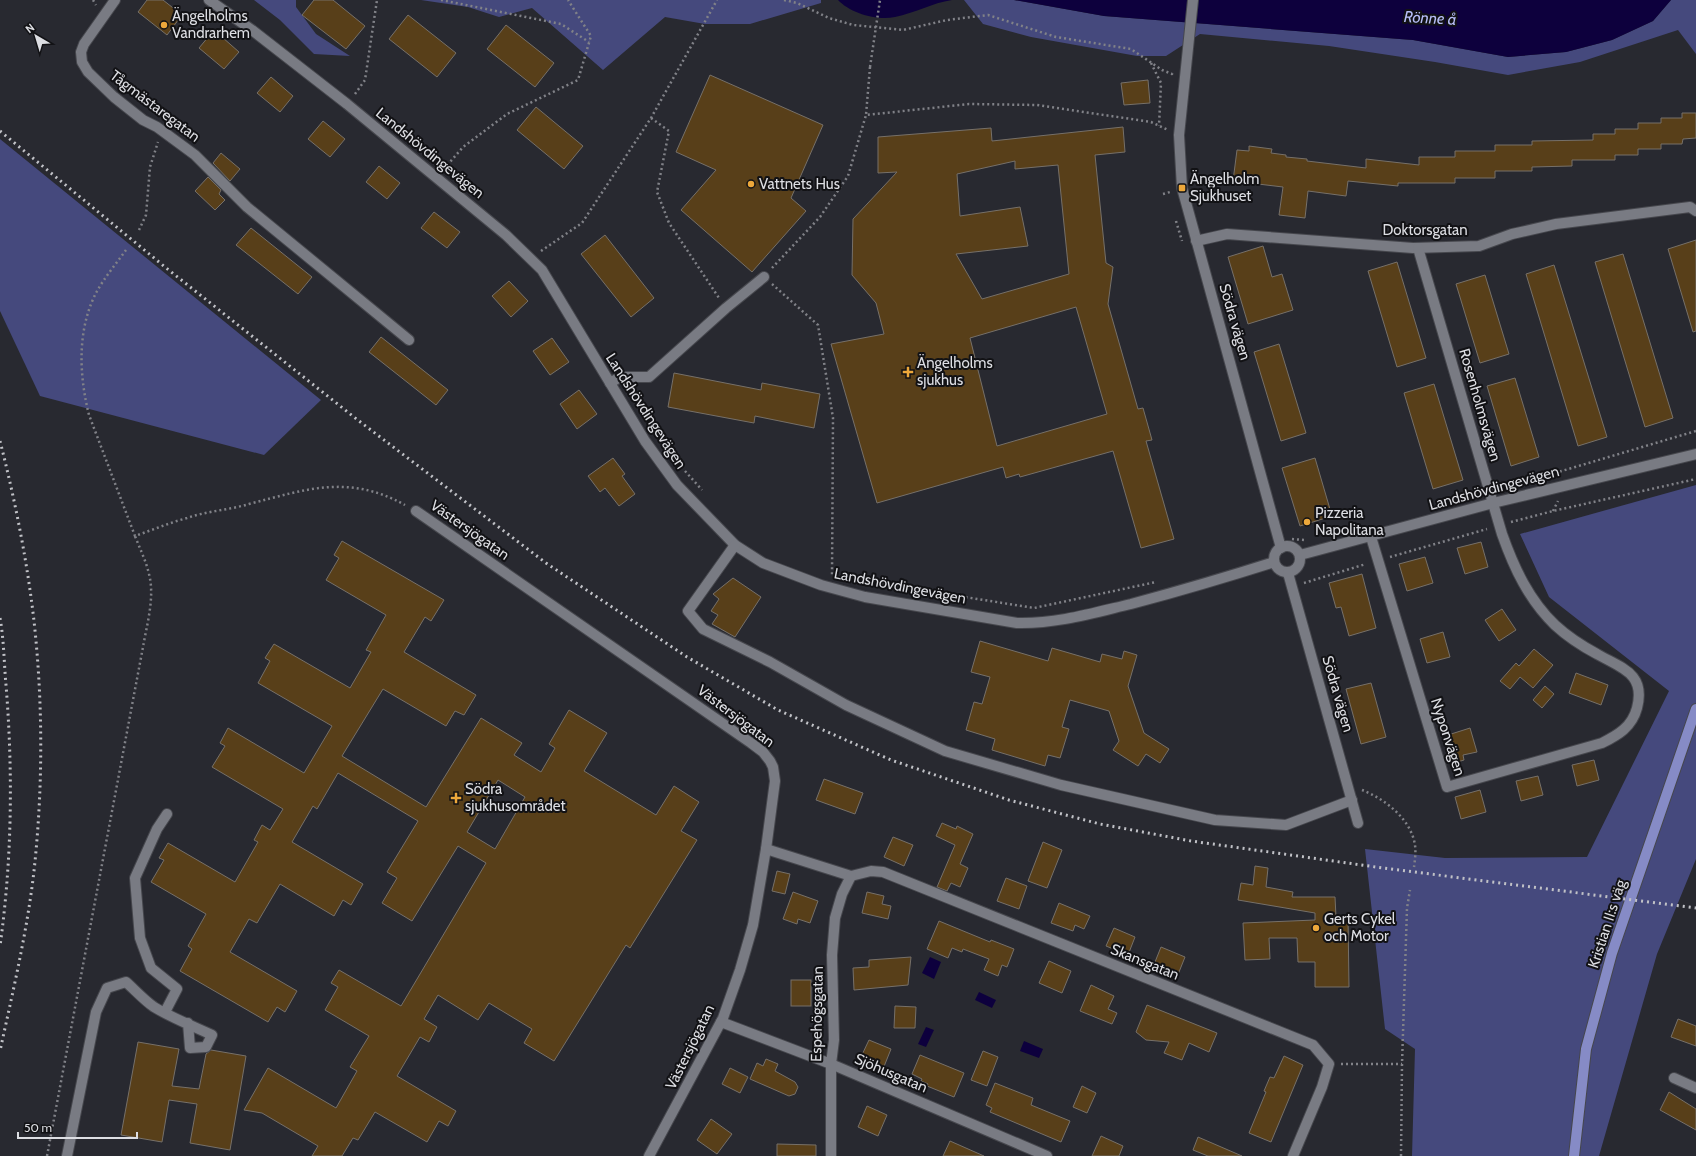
<svg xmlns="http://www.w3.org/2000/svg" width="1696" height="1156" font-family="Cabin,sans-serif">
  <style>
    .green { fill: #45497d }
    .water { fill: #0d003d }
    .building { fill: #583f19; stroke: #767069; fill-rule: evenodd }
    .lines { fill: none; stroke-linecap: round; stroke-linejoin: round }
    .minor-casing { stroke: #46474d; stroke-width: 12 }
    .major-casing { stroke: #46474d; stroke-width: 12 }
    .path { stroke: #818288; stroke-width: 2.5; stroke-dasharray: 2 3; stroke-linecap: butt }
    .minor { stroke: #797b83; stroke-width: 10 }
    .major { stroke: #868bc6; stroke-width: 10 }
    .rail { stroke: #c1c2c7; stroke-width: 3; stroke-dasharray: 2 4; stroke-linecap: butt }
    .path-bridge { stroke: #818288; stroke-width: 2.5; stroke-dasharray: 2 3; stroke-linecap: butt }
    .poi-dot { fill: #eda83b; stroke: #121215; stroke-width: 1.5 }
    .labels { text-anchor: middle; dominant-baseline: central; stroke-width: 4; stroke-linejoin: round; paint-order: stroke }
    .poi-label { font-size: 15px; fill: #dddee3; stroke: #121215; text-anchor: start }
    .street-label { font-size: 15px; fill: #dddee3; stroke: #121215 }
    .water-label { font-size: 16px; font-style: italic; fill: #b7bef8; stroke: #121215 }
  </style>
  <rect width="100%" height="100%" fill="#282930"/>
  <g class="green">
    <polygon points="254,0 296,0 296,7 316,34 350,56 314,54 280,20"/>
    <polygon points="421,0 821,0 821,3 750,24 705,24 665,17 603,70 532,8 499,17 468,7"/>
    <polygon points="964,0 1014,0 1104,16 1413,40 1508,57 1566,52 1612,40 1653,21 1671,0 1696,0 1696,54 1678,30 1580,62 1508,75 1435,62 1329,46 1200,34 1166,56 1137,56 1031,37 983,24"/>
    <polygon points="0,139 321,400 264,455 40,396 0,311"/>
    <polygon points="1696,485 1696,859 1657,954 1599,1156 1412,1156 1415,1049 1385,1029 1365,849 1445,858 1587,857 1669,691 1549,597 1520,534"/>
  </g>
  <g class="water">
    <path d="M838 0H952C932 3 915 13 895 17 877 21 850 13 838 0Z"/>
    <polygon points="1014,0 1671,0 1653,21 1612,40 1566,52 1508,57 1413,40 1104,16"/>
    <polygon points="930,957 941,962 934,979 922,973"/>
    <polygon points="979,992 996,1000 992,1008 975,1000"/>
    <polygon points="926,1027 934,1030 926,1047 918,1044"/>
    <polygon points="1024,1041 1043,1049 1039,1058 1020,1051"/>
  </g>
  <g class="building">
    <polygon points="147,0 163,0 182,15 167,35 138,12"/>
    <polygon points="314,0 333,0 365,26 346,49 302,15"/>
    <polygon points="408,15 456,53 437,77 389,39"/>
    <polygon points="506,25 554,63 535,87 487,49"/>
    <polygon points="214,30 239,52 224,69 199,48"/>
    <polygon points="710,75 823,125 791,198 806,211 752,272 681,210 716,170 676,152"/>
    <polygon points="271,77 293,96 280,112 257,93"/>
    <polygon points="1148,80 1150,103 1124,105 1121,83"/>
    <polygon points="536,107 583,146 564,169 517,130"/>
    <polygon points="1682,113 1696,113 1696,138 1683,139 1682,144 1661,144 1661,149 1638,149 1638,155 1615,155 1615,160 1572,160 1572,166 1532,167 1532,171 1495,171 1495,178 1455,178 1455,183 1398,183 1398,186 1348,181 1346,196 1308,191 1305,218 1279,215 1283,187 1233,181 1237,150 1249,151 1249,146 1272,149 1271,153 1286,155 1286,157 1307,159 1307,161 1366,168 1366,159 1419,165 1419,157 1455,157 1455,151 1495,151 1495,145 1532,145 1532,141 1593,140 1593,134 1615,134 1615,129 1638,129 1638,123 1661,123 1661,118 1682,118"/>
    <polygon points="323,121 345,139 330,157 308,139"/>
    <path d="M1123 127 1125 152 1095 155 1106 263 1113 267 1108 304 1138 409 1143 408 1152 440 1146 441 1174 539 1141 548 1113 451 1020 477 1019 474 1006 478 1003 467 877 503 831 344 884 334 876 303 852 275 853 219 897 172 878 173V137L991 128 992 141ZM1015 161V169L1058 165 1069 274 982 299 956 254 1028 246 1020 207 960 216 957 174ZM1076 307 1107 414 997 446 970 338Z"/>
    <polygon points="221,153 240,169 230,181 213,163"/>
    <polygon points="379,166 400,183 387,199 366,182"/>
    <polygon points="208,177 221,190 219,194 225,200 215,210 195,191"/>
    <polygon points="434,212 460,232 447,248 421,228"/>
    <polygon points="251,228 312,277 298,294 236,245"/>
    <polygon points="605,235 654,298 631,317 581,254"/>
    <polygon points="1696,240 1696,331 1693,332 1668,249"/>
    <polygon points="1263,246 1272,277 1282,274 1293,310 1248,324 1228,257"/>
    <polygon points="1623,254 1673,418 1645,427 1595,262"/>
    <polygon points="1397,262 1426,358 1397,367 1368,271"/>
    <polygon points="1554,265 1607,437 1578,446 1526,274"/>
    <polygon points="1485,275 1509,354 1480,363 1456,284"/>
    <polygon points="509,281 528,301 511,317 492,296"/>
    <polygon points="381,337 448,390 436,405 369,352"/>
    <polygon points="552,338 569,362 550,375 533,351"/>
    <polygon points="1279,344 1306,433 1281,441 1254,352"/>
    <polygon points="674,373 761,390 762,383 820,394 814,428 755,416 754,423 668,407"/>
    <polygon points="1515,378 1539,457 1511,466 1487,386"/>
    <polygon points="1434,384 1463,480 1433,489 1404,393"/>
    <polygon points="579,390 597,414 577,429 560,404"/>
    <polygon points="613,458 625,474 622,476 635,494 619,506 605,488 600,492 588,476"/>
    <polygon points="1315,458 1332,516 1300,526 1282,468"/>
    <path d="M342 541 444 600 431 621 425 617 404 652 476 695 464 715 455 711 446 726 383 689 342 756 426 807 481 718 522 743 514 755 541 772 555 748 549 744 569 710 607 733 584 771 656 815 674 786 699 802 681 831 697 840 630 948 626 945 554 1061 524 1043 532 1029 489 1003 478 1020 438 995 424 1019 437 1027 429 1042 420 1037 397 1076 456 1111 448 1126 439 1121 427 1142 375 1112 358 1140 353 1138 342 1156H312L318 1146 262 1113 244 1110 268 1068 336 1108 357 1071 350 1067 369 1036 325 1010 338 987 331 983 339 970 401 1006 486 863 458 846 412 921 382 903 397 878 387 872 418 821 338 773 317 809 313 806 292 842 363 884 351 905 343 900 334 916 280 884 257 923 249 919 230 952 297 991 285 1012 277 1007 268 1022 180 971 192 949 188 946 206 914 151 882 164 860 159 858 168 843 235 882 258 842 254 840 262 825 270 830 283 809 212 767 225 746 220 743 228 728 304 773 332 726 258 683 270 661 265 658 274 644 350 688 371 652 366 650 386 615 326 580 339 558 334 555ZM498 780 525 797 495 849 467 832Z"/>
    <polygon points="1481,542 1488,567 1465,574 1457,548"/>
    <polygon points="1425,557 1433,583 1407,591 1399,564"/>
    <polygon points="1362,574 1376,628 1349,636 1341,607 1336,608 1329,583"/>
    <polygon points="733,578 761,597 735,637 712,624 718,615 711,611 719,599 713,594"/>
    <polygon points="1502,609 1516,630 1499,641 1485,620"/>
    <polygon points="1443,632 1450,657 1427,663 1420,639"/>
    <polygon points="980,641 1048,661 1052,648 1100,662 1102,654 1122,659 1124,651 1137,655 1128,686 1144,733 1169,749 1160,763 1146,754 1138,766 1113,750 1119,741 1109,711 1070,700 1062,727 1069,729 1060,758 1048,755 1045,766 992,750 995,739 966,730 974,702 982,704 990,677 971,672"/>
    <polygon points="1534,649 1553,665 1533,688 1520,677 1510,689 1500,681 1516,663 1519,666"/>
    <polygon points="1576,673 1608,685 1601,705 1569,693"/>
    <polygon points="1371,683 1386,737 1361,744 1346,689"/>
    <polygon points="1545,686 1554,694 1542,708 1533,700"/>
    <polygon points="1470,728 1477,752 1463,755 1464,760 1451,764 1446,749 1452,747 1448,735"/>
    <polygon points="1594,760 1599,780 1577,786 1572,765"/>
    <polygon points="1538,776 1543,795 1521,801 1516,781"/>
    <polygon points="824,779 863,793 855,814 816,800"/>
    <polygon points="1480,790 1486,812 1461,819 1455,797"/>
    <polygon points="942,823 956,829 957,826 973,834 960,864 968,868 960,887 951,883 947,891 937,887 955,845 936,836"/>
    <polygon points="893,837 913,845 904,866 884,857"/>
    <polygon points="1043,842 1062,850 1047,888 1028,881"/>
    <polygon points="1255,866 1268,868 1266,887 1293,892 1292,897 1335,897 1336,917 1348,917 1349,987 1315,987 1315,962 1298,962 1297,938 1269,938 1270,959 1245,960 1243,923 1315,920 1315,913 1238,900 1241,883 1253,885"/>
    <polygon points="777,871 790,874 785,894 772,891"/>
    <polygon points="1006,878 1027,886 1019,909 997,901"/>
    <polygon points="793,892 818,901 810,923 798,919 797,924 783,919"/>
    <polygon points="867,892 884,896 882,904 891,906 888,919 862,913"/>
    <polygon points="1059,903 1090,916 1084,929 1075,925 1073,931 1051,923"/>
    <polygon points="939,921 990,942 991,940 1014,949 1007,967 1002,965 998,976 984,970 989,959 963,949 962,952 952,948 948,958 927,949"/>
    <polygon points="1114,928 1135,937 1128,955 1106,946"/>
    <polygon points="1161,947 1185,957 1177,977 1153,967"/>
    <polygon points="911,957 908,985 854,990 853,968 869,967 869,960"/>
    <polygon points="1049,961 1071,971 1062,993 1039,983"/>
    <rect x="791" y="980" width="20" height="26"/>
    <polygon points="1091,985 1114,996 1108,1009 1117,1013 1112,1024 1080,1011"/>
    <polygon points="1147,1005 1217,1033 1209,1052 1189,1043 1182,1060 1164,1053 1169,1042 1146,1040 1136,1032"/>
    <polygon points="895,1006 916,1007 915,1028 894,1028"/>
    <polygon points="1678,1019 1696,1026 1696,1046 1671,1037"/>
    <polygon points="869,1040 891,1049 883,1069 860,1059"/>
    <polygon points="138,1042 179,1049 172,1086 199,1089 206,1054 211,1050 246,1056 230,1150 190,1143 197,1104 169,1100 162,1142 121,1135"/>
    <polygon points="983,1051 998,1057 987,1086 971,1080"/>
    <polygon points="920,1055 964,1073 954,1097 927,1086 928,1084 921,1081 922,1079 912,1074"/>
    <polygon points="1284,1056 1303,1065 1271,1142 1249,1133 1266,1092 1264,1091 1270,1077 1274,1078"/>
    <polygon points="766,1059 778,1064 775,1071 795,1082 798,1087 795,1094 789,1096 750,1079 757,1063 763,1066"/>
    <polygon points="730,1068 748,1077 740,1093 722,1084"/>
    <polygon points="995,1083 1033,1098 1031,1105 1070,1121 1061,1142 990,1112 992,1108 986,1105"/>
    <polygon points="1082,1086 1096,1093 1087,1113 1073,1107"/>
    <polygon points="1669,1092 1696,1109 1696,1130 1660,1110"/>
    <polygon points="867,1106 887,1115 878,1136 858,1127"/>
    <polygon points="711,1119 732,1134 717,1154 697,1140"/>
    <polygon points="1101,1136 1123,1146 1119,1156 1092,1156"/>
    <polygon points="1198,1137 1242,1156 1208,1156 1193,1150"/>
    <polygon points="950,1141 984,1156 943,1156"/>
    <polygon points="777,1144 816,1145 816,1156 777,1156"/>
  </g>
  <g class="lines">
    <g class="minor-casing">
      <g id="minor">
        <polyline points="115,0 84,44 81,52 82,62 88,72 114,97 143,120 157,127 195,155 247,207 409,340"/>
        <path d="M209 0 252 30 347 104 506 235 542 270 645 441 677 485 735 545 763 563 821 585 865 597 1017 623C1056 624 1093 613 1131 604 1179 591 1227 577 1274 562"/>
        <polyline points="1193,0 1179,135 1182,188 1281,548"/>
        <polyline points="1196,241 1227,234 1413,248 1479,246 1512,234 1556,224 1690,207 1696,211"/>
        <polyline points="610,383 620,377 649,377 726,308 764,277"/>
        <polyline points="416,511 751,743 763,752 770,761 773,767 775,781 766,849 753,925 740,970 723,1018 649,1156"/>
        <path d="M1371 537 1447 787 1602 743C1618 735 1632 727 1637 708 1646 673 1621 668 1597 654 1582 646 1568 637 1555 625 1529 600 1514 568 1502 534L1418 248"/>
        <polyline points="735,545 688,611 703,629 770,662 846,705 945,751 1061,785 1215,820 1286,825 1352,800"/>
        <circle cx="1287" cy="559" r="13"/>
        <polyline points="1300,555 1493,503 1696,454"/>
        <polyline points="1288,573 1358,823"/>
        <polyline points="766,849 851,876"/>
        <polyline points="851,876 871,871 883,872 1313,1045 1329,1064 1322,1087 1293,1156"/>
        <polyline points="165,1012 177,989 151,968 140,938 135,878 157,829 167,814"/>
        <polyline points="721,1022 831,1064 1047,1156"/>
        <polyline points="1674,1078 1696,1088"/>
        <path d="M67 1156 96 1012 107 988 126 982C135 990 144 1000 154 1007 172 1018 193 1026 212 1035L206 1047 190 1048 188 1023"/>
        <polyline points="831,1156 831,1064 834,1040 832,955 835,918 842,894 851,876"/>
      </g>
    </g>
    <g class="major-casing">
      <polyline id="major" points="1574,1156 1586,1049 1612,953 1696,709"/>
    </g>
    <g class="path">
      <polyline points="93,0 96,5"/>
      <polyline points="441,0 561,24 589,42"/>
      <polyline points="784,0 797,3 829,18 853,25 903,30 947,20 988,15 1056,37 1131,49 1162,70 1172,74 1173,72"/>
      <polyline points="1151,63 1161,83 1159,126"/>
      <polyline points="870,67 866,115 969,104 1037,105 1151,122 1168,130"/>
      <polyline points="355,94 365,80 377,0"/>
      <polyline points="651,118 669,131 657,192 669,223 719,298"/>
      <polyline points="444,169 463,147 507,114 578,80 591,36 568,0"/>
      <polyline points="1163,194 1170,192"/>
      <polyline points="1176,221 1182,241"/>
      <polyline points="139,230 146,215 150,167 158,142"/>
      <path d="M126 250C116 264 104 278 96 293 77 330 79 375 89 415L135 536C152 530 169 523 187 518 207 511 229 510 249 504 307 489 349 474 405 505"/>
      <polyline points="541,251 582,223 651,118 717,0"/>
      <polyline points="772,268 820,217 848,176 866,115"/>
      <polyline points="772,284 818,325 833,418 832,576"/>
      <polyline points="685,471 702,490"/>
      <polyline points="1555,473 1696,431"/>
      <polyline points="1553,511 1558,501"/>
      <polyline points="1511,522 1553,511 1696,479"/>
      <polyline points="1292,539 1305,540"/>
      <polyline points="1390,557 1487,529"/>
      <polyline points="852,579 1034,608 1156,582"/>
      <polyline points="1304,583 1366,564"/>
      <path d="M1362 790C1385 799 1411 819 1415 845 1416 852 1415 860 1414 867"/>
      <polyline points="1341,1064 1402,1064"/>
      <path d="M47 1156 143 647C147 624 155 597 149 574 146 561 140 549 135 536"/>
      <polyline points="1401,1156 1402,1064 1407,908 1410,890"/>
    </g>
    <use href="#minor" class="minor"/>
    <use href="#major" class="major"/>
    <g class="rail">
      <polyline points="0,131 165,267 359,421 546,563 687,657 778,710 891,760 1009,800 1100,824 1191,841 1383,868 1696,908"/>
      <path d="M0 441C15 500 27 560 34 621 43 703 43 788 34 871 27 932 13 991 0 1051"/>
      <path d="M0 618C4 640 4 663 6 685 13 772 12 860 0 946"/>
    </g>
    <polyline class="path-bridge" points="870,67 880,0"/>
  </g>
  <g class="poi-dot">
    <circle cx="164" cy="25" r="4"/>
    <circle cx="751" cy="184" r="4"/>
    <rect x="1178" y="184" width="8" height="8" rx="2"/>
    <path d="M906 366h4v4h4v4h-4v4h-4v-4h-4v-4h4z"/>
    <circle cx="1307" cy="522" r="4"/>
    <path d="M454 792h4v4h4v4h-4v4h-4v-4h-4v-4h4z"/>
    <circle cx="1316" cy="928" r="4"/>
  </g>
  <g class="labels">
    <g class="poi-label">
      <text x="172" y="16">Ängelholms<tspan x="172" dy="17">Vandrarhem</tspan></text>
      <text x="1190" y="179">Ängelholm<tspan x="1190" dy="17">Sjukhuset</tspan></text>
      <text x="759" y="184">Vattnets Hus</text>
      <text x="917" y="363">Ängelholms<tspan x="917" dy="17">sjukhus</tspan></text>
      <text x="1315" y="513">Pizzeria<tspan x="1315" dy="17">Napolitana</tspan></text>
      <text x="465" y="789">Södra<tspan x="465" dy="17">sjukhusområdet</tspan></text>
      <text x="1324" y="919">Gerts Cykel<tspan x="1324" dy="17">och Motor</tspan></text>
    </g>
    <g class="street-label">
      <text transform="translate(155 106) rotate(37)">Tågmästaregatan</text>
      <text transform="translate(430 153) rotate(39)">Landshövdingevägen</text>
      <text x="1425" y="230">Doktorsgatan</text>
      <text transform="translate(1235 322) rotate(74)">Södra vägen</text>
      <text transform="translate(1480 405) rotate(74)">Rosenholmsvägen</text>
      <text transform="translate(646 411) rotate(57)">Landshövdingevägen</text>
      <text transform="translate(1494 488) rotate(-15)">Landshövdingevägen</text>
      <text transform="translate(470 530) rotate(35)">Västersjögatan</text>
      <text transform="translate(900 586) rotate(11)">Landshövdingevägen</text>
      <text transform="translate(1338 694) rotate(74)">Södra vägen</text>
      <text transform="translate(736 716) rotate(37)">Västersjögatan</text>
      <text transform="translate(1448 737) rotate(72)">Nyponvägen</text>
      <text transform="translate(1607 924) rotate(-72)">Kristian II:s väg</text>
      <text transform="translate(1145 962) rotate(22)">Skansgatan</text>
      <text transform="translate(817 1014) rotate(-89)">Espehögsgatan</text>
      <text transform="translate(690 1047) rotate(-64)">Västersjögatan</text>
      <text transform="translate(891 1073) rotate(23)">Sjöhusgatan</text>
    </g>
    <g class="water-label">
      <text transform="translate(1430 18) rotate(3)">Rönne å</text>
    </g>
  </g>
  <g transform="translate(36 36) rotate(322)" stroke="#121215" stroke-width="3" paint-order="stroke">
  <path d="M0-3L7 15L0 10L-7 15Z" fill="#dddee3"/>
  <text y="-6" font-size="11" font-weight="bold" text-anchor="middle" fill="#dddee3">N</text>
  </g>
  <path d="M18 1132v6h119v-6" fill="none" stroke="#dddee3" stroke-width="2"/>
  <text x="24" y="1132" font-size="12" fill="#dddee3" stroke="#121215" stroke-width="3" paint-order="stroke">50 m</text>
</svg>
